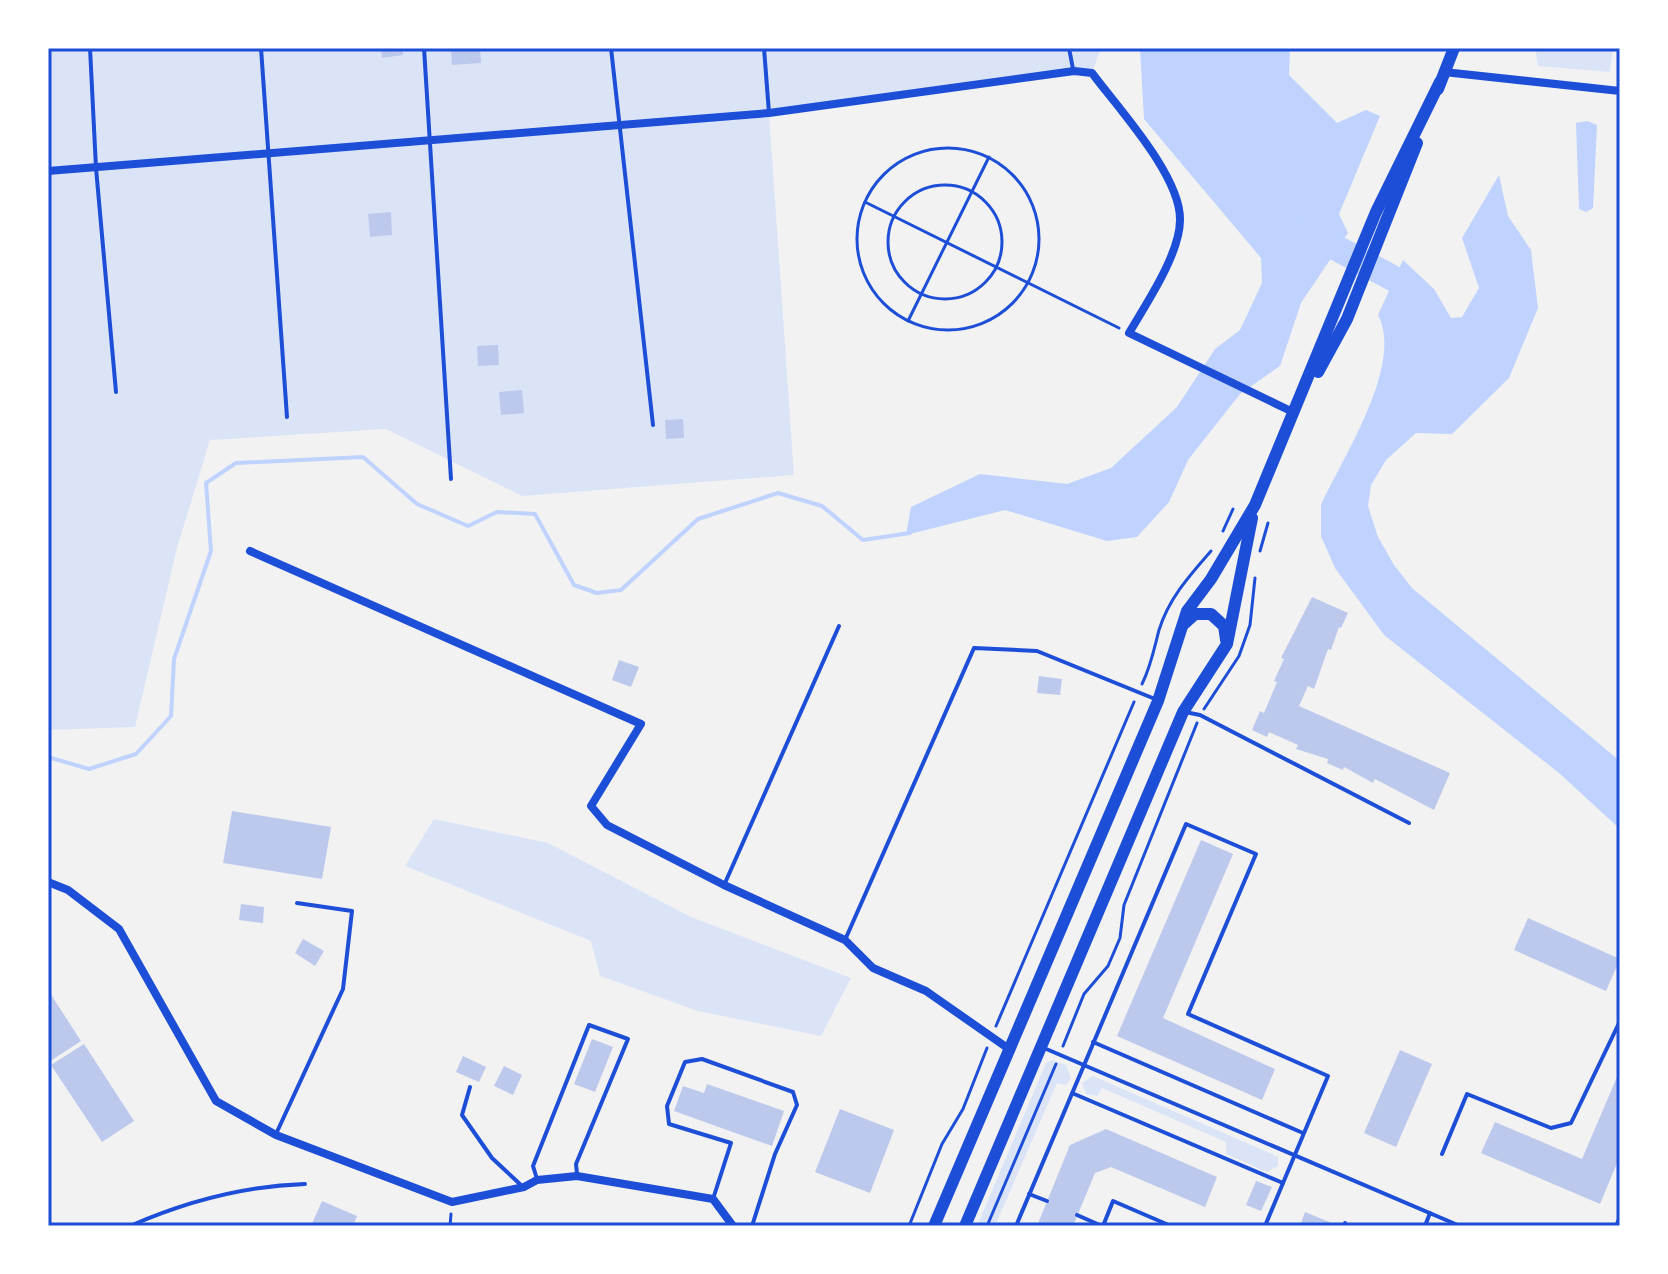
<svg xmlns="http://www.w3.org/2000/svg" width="1668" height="1274" font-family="'Source Sans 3',sans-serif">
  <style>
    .green { fill: #dbe4f7 }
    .water { fill: #bfd3fe }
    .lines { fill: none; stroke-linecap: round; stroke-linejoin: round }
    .stream { stroke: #bfd3fe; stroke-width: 4 }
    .river { stroke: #bfd3fe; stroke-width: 26 }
    .building { fill: #bdc9ec }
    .path { stroke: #1d4ed8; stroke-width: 3 }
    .service { stroke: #1d4ed8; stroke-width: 4 }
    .minor { stroke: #1d4ed8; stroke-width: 8 }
    .primary { stroke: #1d4ed8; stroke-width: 12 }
    .neatline { fill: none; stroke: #1d4ed8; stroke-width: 3 }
  </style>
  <rect width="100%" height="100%" fill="#f2f2f2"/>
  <g class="green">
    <polygon points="48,48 1101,48 1092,73 769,113 794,475 522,496 386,429 210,440 177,548 135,727 48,730"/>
    <polygon points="1535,48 1613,48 1610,72 1538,66"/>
    <polygon points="434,819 548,843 691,917 851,978 821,1036 698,1011 600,976 591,941 405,866"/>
    <polygon points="1052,1060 1066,1065 1071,1078 1066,1085 1057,1083 995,1226 977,1226 1046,1063"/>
    <polygon points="1093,1076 1272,1154 1278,1157 1278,1166 1267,1172 1226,1154 1226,1142 1102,1088 1097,1096 1086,1094 1082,1083"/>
  </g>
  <g class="water">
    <polygon points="1140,48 1290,48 1289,75 1337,123 1366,110 1380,116 1339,214 1348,233 1301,303 1280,366 1240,394 1188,460 1169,502 1137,537 1107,541 1005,510 906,535 911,507 980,474 1067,484 1111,468 1177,407 1215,349 1240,330 1262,283 1261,258 1144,119"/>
    <polygon points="1587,121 1597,125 1593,208 1586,212 1579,209 1576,123"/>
    <path d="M1499 175 1508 216 1531 250 1538 308 1509 378 1452 434 1416 433 1386 460 1371 485 1368 506 1378 537 1394 565 1412 588 1620 761V829L1559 773 1384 635 1335 568 1321 536V505C1343 457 1404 365 1378 315L1403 260 1434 289 1451 318 1462 317 1479 288 1462 238Z"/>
  </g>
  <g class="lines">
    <polyline class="stream" points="48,757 89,769 136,754 171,716 174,659 211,551 206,483 236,463 363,457 417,504 468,526 497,512 535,514 574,585 597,593 621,590 698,519 778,493 822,506 863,540 910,533"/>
    <polyline class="river" points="1310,228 1314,236 1400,282 1415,308"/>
  </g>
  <g class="building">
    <polygon points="381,48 403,48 403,55 382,58"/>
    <polygon points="451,48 480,48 481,63 452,65"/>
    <polygon points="391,212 392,235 370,237 368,214"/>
    <polygon points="498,345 499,365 478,366 477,346"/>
    <polygon points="522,390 524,413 501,415 499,392"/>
    <polygon points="683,419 684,438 666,439 665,420"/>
    <polygon points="1312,597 1348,613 1341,628 1339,627 1331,650 1328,649 1314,689 1308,686 1299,706 1450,773 1434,810 1375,779 1373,783 1344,767 1343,770 1327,763 1328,759 1296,749 1298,745 1269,732 1267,737 1252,730 1260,711 1264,713 1277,682 1274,681 1284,659 1281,658"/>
    <polygon points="619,660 639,667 631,687 612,680"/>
    <polygon points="1039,676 1062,679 1060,695 1037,693"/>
    <polygon points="232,811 331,827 322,879 223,863"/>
    <polygon points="1201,840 1233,854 1163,1018 1275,1069 1262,1100 1117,1036"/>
    <polygon points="241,904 264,907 263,923 239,920"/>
    <polygon points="1528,918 1620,959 1606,991 1514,950"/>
    <polygon points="303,939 324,951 315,966 295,953"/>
    <polygon points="48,990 81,1041 49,1062 48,1061"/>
    <polygon points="592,1039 613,1047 595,1092 574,1084"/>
    <polygon points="84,1044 134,1121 102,1142 51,1065"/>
    <polygon points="1400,1050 1432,1064 1396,1147 1364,1133"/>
    <polygon points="463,1056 486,1067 479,1082 456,1072"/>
    <polygon points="504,1066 522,1075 513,1095 494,1086"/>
    <polygon points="1620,1070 1620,1156 1600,1204 1481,1153 1495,1122 1582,1159"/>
    <polygon points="707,1084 784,1111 772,1146 674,1111 683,1086 704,1093"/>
    <polygon points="840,1109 894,1130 870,1193 815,1172"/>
    <polygon points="1106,1129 1217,1177 1205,1207 1111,1167 1095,1173 1073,1226 1037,1226 1070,1145"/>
    <polygon points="1256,1181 1272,1187 1261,1211 1246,1205"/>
    <polygon points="322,1201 357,1216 353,1226 311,1226"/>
    <polygon points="1305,1212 1339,1226 1300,1226"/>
  </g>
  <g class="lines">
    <g class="path">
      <circle cx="948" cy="239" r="91"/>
      <circle cx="945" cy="242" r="57"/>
      <polyline points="865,202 1119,328"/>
      <polyline points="908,321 989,157"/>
      <polyline points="1223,531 1233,509"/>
      <polyline points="1260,551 1268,523"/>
      <path d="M1142 684C1151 666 1154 649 1159 630 1169 598 1190 575 1211 551"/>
      <polyline points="1204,709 1239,656 1250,625 1255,578"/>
      <polyline points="996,1026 1134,702"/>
      <polyline points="1063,1046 1084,994 1108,966 1120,938 1124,905 1197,723"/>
      <polyline points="450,1226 451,1214"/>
      <polyline points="909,1226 942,1144 963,1109 987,1048"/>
      <polyline points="987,1226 1056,1064"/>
    </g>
    <g class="service">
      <polyline points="90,48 96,168 116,392"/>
      <polyline points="261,48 287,417"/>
      <polyline points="424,48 451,479"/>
      <polyline points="611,48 653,425"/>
      <polyline points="764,48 769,113"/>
      <polyline points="1069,48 1073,69"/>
      <polyline points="1185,712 1200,715 1409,823"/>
      <polyline points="725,883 839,626"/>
      <polyline points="845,940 974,648 1037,651 1155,699"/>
      <polyline points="1093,1042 1303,1133"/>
      <polyline points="1044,1048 1460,1226"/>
      <polyline points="470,1087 462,1115 492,1158 522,1186"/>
      <polyline points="276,1134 343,989 352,911 297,903"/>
      <polyline points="1442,1154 1467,1094 1551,1128 1571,1123 1620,1021"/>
      <polyline points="537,1179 533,1166 589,1025 628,1039 576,1164 577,1174"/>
      <polyline points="1029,1194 1047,1201"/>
      <polyline points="713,1199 731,1143 669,1124 667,1106 685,1062 702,1059 793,1092 797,1105 775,1154 752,1226"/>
      <polyline points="1077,1215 1102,1226"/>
      <path d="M130 1226C187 1201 243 1186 305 1184"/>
      <polyline points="1016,1226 1186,824 1256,854 1188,1014 1328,1076 1283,1183 1072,1093"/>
      <polyline points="1103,1226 1113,1201 1171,1226"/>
      <polyline points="1265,1226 1283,1183"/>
      <polyline points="1343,1226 1345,1223"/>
      <polyline points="1425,1226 1430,1213"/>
      <polyline points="1616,1226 1620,1217"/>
    </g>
    <g class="minor">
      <polyline points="1444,72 1620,91"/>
      <path d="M48 171 769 113 1074 71 1092 73C1118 108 1181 176 1180 220 1180 254 1146 304 1129 333L1295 413"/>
      <polyline points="250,551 641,724 591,806 607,825 724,885 845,940 873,968 926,991 1009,1049"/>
      <polyline points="48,882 68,890 119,929 216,1101 276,1135 452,1202 524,1187 537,1180 577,1176 713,1199 733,1226"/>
    </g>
    <g class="primary">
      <polyline points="1438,89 1454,48"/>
      <polyline points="1318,372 1347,319 1417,143"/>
      <polyline points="1185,623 1195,614 1211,614 1224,626 1226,640"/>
      <polyline points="934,1226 1158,701 1187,611 1211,579 1255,505 1376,212 1440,82"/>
      <polyline points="965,1226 1183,712 1227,644 1252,518"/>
    </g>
  </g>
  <rect width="1668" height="1274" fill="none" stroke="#ffffff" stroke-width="100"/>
  <rect x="50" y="50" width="1568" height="1174" class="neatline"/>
</svg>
